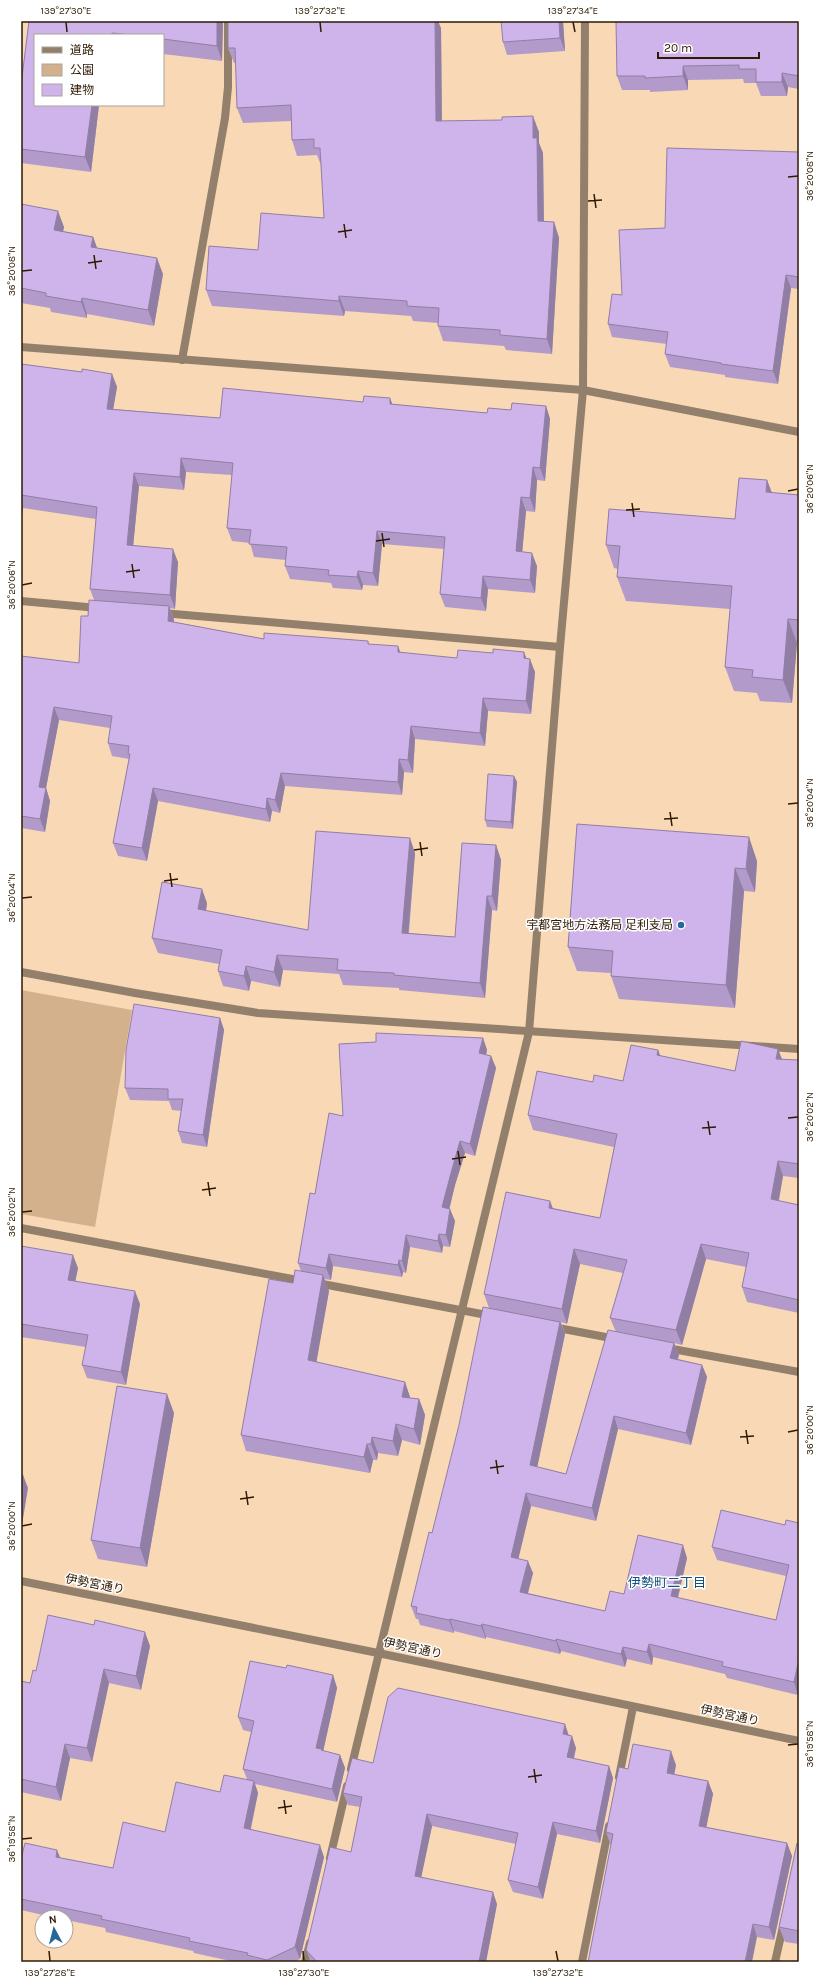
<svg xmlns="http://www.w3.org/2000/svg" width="820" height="1983" font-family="Karla,'Noto Sans JP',sans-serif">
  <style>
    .green { fill: #d4b18d }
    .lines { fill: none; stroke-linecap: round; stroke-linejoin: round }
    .minor { stroke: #927f6c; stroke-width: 8 }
    .tertiary { stroke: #927f6c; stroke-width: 8 }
    .wall { fill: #b29bca; fill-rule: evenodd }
    .shaded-wall { fill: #917ea4 }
    .building { fill: #cfb4eb; stroke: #917ea4 }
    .ticks { fill: none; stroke: #2f1a03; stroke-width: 1.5 }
    .poi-dot { fill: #25669b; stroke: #fff; stroke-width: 1.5 }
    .labels { text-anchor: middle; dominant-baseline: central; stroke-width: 3; stroke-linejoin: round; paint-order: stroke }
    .poi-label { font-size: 12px; fill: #2f1a03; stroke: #fff; text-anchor: end }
    .street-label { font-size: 12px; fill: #2f1a03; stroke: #fff }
    .neighbourhood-label { font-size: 13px; fill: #145181; stroke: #fff }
    .neatline { fill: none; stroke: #2f1a03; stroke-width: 1.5 }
    .ticks-label { font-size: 10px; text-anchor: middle; fill: #2f1a03 }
  </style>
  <rect width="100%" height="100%" fill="#f9d8b5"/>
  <polygon class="green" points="21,990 132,1010 95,1227 21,1214"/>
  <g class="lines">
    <g class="minor">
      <polyline points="182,360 225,118 228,87 228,21"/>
      <polyline points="21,601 98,608"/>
      <polyline points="162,613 560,647"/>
      <polyline points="21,1228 303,1281"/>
      <polyline points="317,1283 492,1316"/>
      <polyline points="553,1327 616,1339"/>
      <polyline points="667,1348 799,1372"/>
      <polyline points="619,1777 633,1707"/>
      <polyline points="582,1962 609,1826"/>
      <polyline points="775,1962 784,1922"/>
    </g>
    <g class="tertiary">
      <polyline points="21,347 583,390 799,432"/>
      <polyline points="21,972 135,993 258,1013 799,1049"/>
      <polyline points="21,1581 378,1653 799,1741"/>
      <polyline points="351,1769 529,1032 560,647 583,390 585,21"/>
      <polyline points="330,1858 347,1786"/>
      <polyline points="305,1962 310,1943"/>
    </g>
  </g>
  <g class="wall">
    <polygon points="29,21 223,21 222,61 163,54 163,35 35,35 99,105 91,172 21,163 21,85"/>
    <polygon points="563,21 565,51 507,55 503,42"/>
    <polygon points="799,21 799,89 788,87 787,96 761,96 756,83 744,83 743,79 688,80 688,90 650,92 650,90 622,90 617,76"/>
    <polygon points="441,28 442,121 539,132 539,143 543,153 544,222 554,222 559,238 552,354 506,350 504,346 443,341 438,326 438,323 413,321 411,316 345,311 344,316 212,306 206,290 258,250 324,218 321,163 320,163 317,155 297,156 292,140 291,121 243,123 237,108 236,63 234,63 228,48"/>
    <polygon points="799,152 799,289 791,288 778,384 725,377 725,375 670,367 665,354 667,344 612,337 608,324 622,295"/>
    <polygon points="21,204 64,227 63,231 93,237 97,248 163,274 154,326 87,314 87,318 51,312 50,308 21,303"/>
    <polygon points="21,364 82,372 112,374 117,387 113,409 220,418 363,402 390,398 392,404 487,413 546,406 550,419 545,481 537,480 535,512 526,511 522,552 537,566 535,593 488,589 486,611 445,607 440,594 444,549 382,544 378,586 363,585 362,590 333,588 331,583 290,579 285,566 286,560 254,557 250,543 232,541 227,528 232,475 186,472 184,490 139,486 133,545 178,562 175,609 170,608 174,620 174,622 264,639 368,641 369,644 401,653 457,658 527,659 535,672 531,714 488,711 485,746 415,739 413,773 404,772 402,795 285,786 280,813 272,811 270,822 158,801 147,861 118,856 113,843 129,759 112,756 108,743 110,728 59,720 46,788 50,801 45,832 21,828 21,656 79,663 88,616 94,600 90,589 96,519 23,508 21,521"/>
    <polygon points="767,480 772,493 799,495 799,643 797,643 792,703 760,701 757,693 734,691 725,667 730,609 626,601 617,577 618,569 614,568 606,545 735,519"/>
    <polygon points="514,776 517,782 513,829 487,827 485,820"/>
    <polygon points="577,824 757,861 755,892 744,891 735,1008 619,999 611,976 611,973 577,971 568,947"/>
    <polygon points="496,845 501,860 497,911 492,910 485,998 399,990 399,988 343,985 339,974 283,970 280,987 251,981 249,991 223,986 218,971 219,964 158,953 152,938 207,903 206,911 308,930 415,853 409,933 455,937"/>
    <polygon points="220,1018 224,1030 207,1147 182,1143 178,1131 181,1111 172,1110 169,1101 130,1100 125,1088"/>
    <polygon points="483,1038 487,1050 486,1055 491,1056 496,1068 475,1156 465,1153 455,1185 449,1209 455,1221 450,1247 443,1246 442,1253 410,1247 406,1273 403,1272 402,1277 333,1266 331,1280 324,1279 329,1291 316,1362 405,1382 410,1398 419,1399 425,1415 420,1445 402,1440 398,1456 378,1453 377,1460 373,1460 370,1473 246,1451 241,1435 293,1283 301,1271 298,1263 315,1194 343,1116"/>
    <path d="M658 1050 660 1056 735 1071 782 1060H799V1178L783 1176 779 1201 799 1205V1313L747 1302 742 1287 746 1267 706 1259 682 1345 674 1343 679 1355 678 1359 702 1365 707 1377 691 1445 618 1429 596 1521 531 1506 518 1558 533 1573 528 1593 605 1611 624 1594 687 1558 678 1598 776 1620 786 1576 717 1560 712 1547 785 1525 799 1523V1691L798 1695 727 1678 725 1674 653 1657 652 1665 627 1659 625 1667 561 1651 560 1654 486 1637V1639L454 1631V1633L420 1625 418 1619H416L411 1606 432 1533 489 1308 484 1294 553 1208 600 1218 614 1147 533 1130 528 1115 593 1082 623 1081ZM580 1264 623 1273 610 1318 616 1332 566 1474 537 1467 565 1334 561 1322 567 1324Z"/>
    <polygon points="21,1246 78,1268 75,1281 140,1304 126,1385 87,1378 82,1365 86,1347 21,1337"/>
    <polygon points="174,1413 147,1567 98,1559 91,1540"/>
    <polygon points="150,1646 141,1690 109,1683 92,1762 70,1758 61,1801 21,1792 21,1681 30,1683 36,1671"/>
    <polygon points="286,1668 333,1675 337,1688 323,1751 340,1755 345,1768 337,1802 255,1784 258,1793 251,1829 324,1857 300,1959 294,1962 235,1962 194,1953 193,1951 106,1932 105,1928 66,1920 66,1917 52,1917 21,1910 21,1859 60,1858 113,1868 165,1832 220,1792 247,1779 243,1769 251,1732 243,1730 238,1717"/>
    <polygon points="569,1735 576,1748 574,1759 609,1766 613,1778 600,1843 557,1834 543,1899 513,1892 508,1880 516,1844 432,1826 421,1877 497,1904 486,1962 311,1962 306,1950 351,1852 360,1807 348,1805 343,1793 373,1763"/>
    <polygon points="676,1765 674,1774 708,1781 713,1794 706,1827 787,1843 792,1856 774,1940 757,1937 611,1846 606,1832 628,1769"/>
    <polygon points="799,1844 799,1944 785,1942 779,1927"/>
  </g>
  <g class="shaded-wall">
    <polygon points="217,21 223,21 222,61 217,46"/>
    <polygon points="435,21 438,21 441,28 442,137 436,121"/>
    <polygon points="559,21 563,21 565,51 560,38"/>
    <polygon points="683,66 688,80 688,90 683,76"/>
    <polygon points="782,73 788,87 787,96 782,82"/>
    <polygon points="92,105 99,105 91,172 85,157"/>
    <polygon points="533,116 539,132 539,143 543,153 544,237 538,221 533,138"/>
    <polygon points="58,211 64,227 60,246 54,230"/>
    <polygon points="554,222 559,238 552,354 547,339"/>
    <polygon points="93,237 99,253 91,247"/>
    <polygon points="157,258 163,274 154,326 148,310"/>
    <polygon points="786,275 791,288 778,384 773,371"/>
    <polygon points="339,296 345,311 344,316 339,301"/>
    <polygon points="82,298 87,314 87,318 81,302"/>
    <polygon points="112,374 117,387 111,422 107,409"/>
    <polygon points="390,398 395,411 390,404"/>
    <polygon points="546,406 550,419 545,481 540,468"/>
    <polygon points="181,458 186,472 184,490 180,477"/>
    <polygon points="533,467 537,480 535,512 530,498"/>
    <polygon points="134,473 139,486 132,558 127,545"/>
    <polygon points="767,480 776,504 766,492"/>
    <polygon points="521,497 526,511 521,565 516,551"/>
    <polygon points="21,501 23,508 21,521"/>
    <polygon points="377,531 382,544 378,586 373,573"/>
    <polygon points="173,549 178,562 175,609 170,595"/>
    <polygon points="532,553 537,566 535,593 530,580"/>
    <polygon points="358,571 363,585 362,590 357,577"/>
    <polygon points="483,576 488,589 486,611 481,598"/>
    <polygon points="169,606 174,620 173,634 168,621"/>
    <polygon points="788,619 797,643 792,703 783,680"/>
    <polygon points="398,646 403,659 398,652"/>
    <polygon points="524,652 529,665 524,658"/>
    <polygon points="530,659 535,672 531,714 526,701"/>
    <polygon points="483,698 488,711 485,746 480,733"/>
    <polygon points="54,707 59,720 46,788 50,801 45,832 40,819 39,787"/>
    <polygon points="411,726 415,739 413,773 408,760"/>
    <polygon points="399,759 404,772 402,795 398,782"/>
    <polygon points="281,773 285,786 280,813 275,800"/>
    <polygon points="514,776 517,782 513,829 511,822"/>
    <polygon points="153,788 158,801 147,861 142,848"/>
    <polygon points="267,798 272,811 270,822 266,809"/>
    <polygon points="749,837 757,861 755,892 746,869"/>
    <polygon points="410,838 415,853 407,948 402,933"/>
    <polygon points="496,845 501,860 497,911 492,896"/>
    <polygon points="735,868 744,891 735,1008 726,985"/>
    <polygon points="202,889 207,903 204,924 198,909"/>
    <polygon points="487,896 492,910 485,998 480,983"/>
    <polygon points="277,955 283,970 280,987 274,972"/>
    <polygon points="246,966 251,981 249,991 244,976"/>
    <polygon points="220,1018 224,1030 207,1147 203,1135"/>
    <polygon points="483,1038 487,1050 484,1065 479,1053"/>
    <polygon points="778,1049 784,1064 776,1059"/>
    <polygon points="658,1050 664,1065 657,1055"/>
    <polygon points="491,1056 496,1068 475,1156 470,1144"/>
    <polygon points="460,1141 465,1153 455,1185 447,1219 442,1207 451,1173"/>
    <polygon points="778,1161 783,1176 776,1214 771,1199"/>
    <polygon points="550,1201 556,1216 549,1208"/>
    <polygon points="450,1209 455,1221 450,1247 446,1235"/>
    <polygon points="439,1234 443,1246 442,1253 438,1241"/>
    <polygon points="406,1235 410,1247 406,1273 402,1261"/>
    <polygon points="701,1244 706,1259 682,1345 676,1330"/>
    <polygon points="574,1249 580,1264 567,1324 562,1309"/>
    <polygon points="329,1254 333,1266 331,1280 326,1268"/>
    <polygon points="73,1255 78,1268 73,1293 68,1280"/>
    <polygon points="399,1260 403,1272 402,1277 398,1265"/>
    <polygon points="323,1275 329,1291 314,1376 308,1360"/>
    <polygon points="135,1291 140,1304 126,1385 121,1372"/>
    <polygon points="560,1322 565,1334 535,1478 530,1465"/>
    <polygon points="674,1343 679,1355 674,1370 670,1358"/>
    <polygon points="702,1365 707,1377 691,1445 686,1433"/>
    <polygon points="405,1382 410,1397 407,1412 402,1397"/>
    <polygon points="167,1394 174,1413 147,1567 140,1548"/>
    <polygon points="419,1399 425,1415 420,1445 414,1429"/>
    <polygon points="614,1416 618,1429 596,1521 592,1508"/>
    <polygon points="396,1424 402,1440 398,1456 393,1441"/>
    <polygon points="372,1437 378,1453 377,1460 371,1444"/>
    <polygon points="367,1444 373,1460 370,1473 364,1457"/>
    <polygon points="23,1475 28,1488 21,1531 21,1489"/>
    <polygon points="526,1493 531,1506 516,1569 511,1557"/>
    <polygon points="683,1545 687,1558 675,1609 671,1596"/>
    <polygon points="528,1561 533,1573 525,1604 520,1592"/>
    <polygon points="450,1619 454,1631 454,1633 449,1620"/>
    <polygon points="482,1624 486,1637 486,1639 481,1626"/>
    <polygon points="145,1632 150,1646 141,1690 136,1676"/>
    <polygon points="556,1639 561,1651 560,1654 556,1641"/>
    <polygon points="649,1644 653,1657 652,1665 647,1652"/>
    <polygon points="623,1647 627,1659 625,1667 621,1654"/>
    <polygon points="798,1663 799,1667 799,1691 798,1695 794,1682"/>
    <polygon points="104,1669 109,1683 92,1762 87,1748"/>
    <polygon points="333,1675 337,1688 323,1752 316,1748"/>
    <polygon points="565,1724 569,1736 563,1734"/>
    <polygon points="572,1736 576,1748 571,1769 567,1757"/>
    <polygon points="65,1744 70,1758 61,1801 56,1787"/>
    <polygon points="671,1751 676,1765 672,1786 667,1773"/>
    <polygon points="340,1755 345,1768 337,1802 332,1789"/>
    <polygon points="609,1766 613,1778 600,1843 596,1831"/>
    <polygon points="254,1781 258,1793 248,1840 244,1828"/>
    <polygon points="708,1781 713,1794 704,1839 699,1826"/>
    <polygon points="427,1814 432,1826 419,1888 415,1876"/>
    <polygon points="553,1822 557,1834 543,1899 538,1887"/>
    <polygon points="787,1843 792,1856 774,1940 769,1927"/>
    <polygon points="320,1845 324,1857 300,1959 295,1947"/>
    <polygon points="57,1850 62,1862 56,1857"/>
    <polygon points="493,1892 497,1904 486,1962 479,1962"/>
    <polygon points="753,1924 757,1937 752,1962 745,1962"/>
  </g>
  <g class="building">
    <polygon points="29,21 217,21 217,46 163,39 163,35 131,35 112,33 111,35 35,35 35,105 92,105 85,157 21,149 21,85"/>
    <polygon points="228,21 435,21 436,121 502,120 502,117 533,116 533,138 537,138 538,221 554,222 547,339 500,335 500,330 438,326 439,308 407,306 407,301 339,296 339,301 206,290 209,246 258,250 261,213 324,218 320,148 314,148 314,139 292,140 291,105 237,108 235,48 228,48"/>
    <polygon points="501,21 559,21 560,38 503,42"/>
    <polygon points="616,21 799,21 799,76 782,73 782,82 756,82 756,69 739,69 739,65 683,66 683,76 645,78 645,76 617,76"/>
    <polygon points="667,148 799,152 799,277 786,275 773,371 721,364 721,363 665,354 668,332 608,324 612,294 622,295 619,230 665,228"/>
    <polygon points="21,204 58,211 54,230 93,237 91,247 157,258 148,310 82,298 81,302 46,296 46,293 21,288"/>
    <polygon points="21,364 82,372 82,369 112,374 107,409 220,418 223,388 363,402 364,396 390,398 390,404 487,413 488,408 511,410 512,403 546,406 540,468 533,467 530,498 521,497 516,551 532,553 530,580 483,576 481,598 440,594 445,537 377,531 373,573 358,571 357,577 328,575 329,570 285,566 287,547 249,544 251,530 227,528 233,463 181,458 180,477 134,473 127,545 173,549 170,595 90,589 97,507 21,495"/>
    <polygon points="739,478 767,480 766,492 799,495 799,620 788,619 783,680 752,677 753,670 725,667 732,586 617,577 620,546 606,545 609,509 735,519"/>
    <polygon points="89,600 169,606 168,621 264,639 264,633 368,641 368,644 398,646 398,652 457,658 458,650 493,653 493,649 524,652 524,658 530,659 526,701 483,698 480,733 411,726 408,760 399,759 398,782 281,773 275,800 267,798 266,809 153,788 142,848 113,843 130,754 128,754 129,746 108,743 112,716 54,707 39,787 46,788 40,819 21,816 21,656 79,663 81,616 88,616"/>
    <polygon points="488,774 514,776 511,822 485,820"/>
    <polygon points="577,824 749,837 746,869 735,868 726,985 611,976 613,951 568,947"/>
    <polygon points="316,831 410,838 402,933 455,937 462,843 496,845 492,896 487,896 480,983 394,975 394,973 337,970 338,959 277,955 274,972 246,966 244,976 218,971 222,950 152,938 162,882 202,889 198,909 308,930"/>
    <polygon points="134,1004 220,1018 203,1135 178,1131 183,1099 168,1099 168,1089 125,1088 126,1050"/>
    <polygon points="376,1033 483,1038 479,1053 491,1056 470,1144 460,1141 451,1173 442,1207 450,1209 446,1235 439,1234 438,1241 406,1235 402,1261 399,1260 398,1265 329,1254 326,1268 298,1263 310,1193 315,1194 329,1113 343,1116 339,1044 376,1042"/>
    <polygon points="741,1041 778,1049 776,1059 799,1060 799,1164 778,1161 771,1199 799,1205 799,1300 742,1287 749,1253 701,1244 676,1330 610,1318 627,1260 574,1249 562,1309 484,1294 506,1192 550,1201 549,1208 600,1218 617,1134 528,1115 537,1071 593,1082 594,1075 623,1081 631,1045 658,1050 657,1055 735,1071"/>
    <polygon points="21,1246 73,1255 68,1280 135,1291 121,1372 82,1365 88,1335 21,1324"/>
    <polygon points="295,1270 323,1275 308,1360 405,1382 402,1397 419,1399 414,1429 396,1424 393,1441 372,1437 371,1444 367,1444 364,1457 241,1435 269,1279 293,1283"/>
    <polygon points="483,1307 560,1322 530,1465 566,1474 608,1330 674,1343 670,1358 702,1365 686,1433 614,1416 592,1508 526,1493 511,1557 528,1561 520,1592 605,1611 610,1591 624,1594 638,1535 683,1545 671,1596 776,1620 789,1565 712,1547 721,1510 785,1525 786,1520 799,1523 799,1664 798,1663 794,1682 722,1666 723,1662 649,1644 647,1652 623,1647 621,1654 556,1639 556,1641 482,1624 481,1626 450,1619 449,1620 416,1613 417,1607 411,1606 429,1532 432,1533 459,1425"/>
    <polygon points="117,1386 167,1394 140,1548 91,1540"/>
    <polygon points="21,1474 23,1475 21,1489"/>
    <polygon points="48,1615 94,1625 95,1620 145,1632 136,1676 104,1669 87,1748 65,1744 56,1787 21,1779 21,1681 30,1683 33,1670 36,1671"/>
    <polygon points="250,1661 286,1668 287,1665 333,1675 316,1748 322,1749 321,1750 340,1755 332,1789 243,1769 254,1721 238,1717"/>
    <polygon points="398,1688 565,1724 563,1734 572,1736 567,1757 609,1766 596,1831 553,1822 538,1887 508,1880 518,1833 427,1814 415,1876 493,1892 479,1962 317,1962 306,1950 330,1847 351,1852 362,1797 343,1793 352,1758 373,1763 388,1697"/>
    <polygon points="633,1744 671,1751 667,1773 708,1781 699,1826 787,1843 769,1927 753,1924 745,1962 588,1962 613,1834 606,1832 619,1767 628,1769"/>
    <polygon points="224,1775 254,1781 244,1828 320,1845 295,1947 267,1960 247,1955 248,1953 189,1941 190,1938 101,1919 102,1916 21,1899 21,1859 25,1843 57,1850 56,1857 113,1868 123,1822 165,1832 176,1782 220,1792"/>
    <polygon points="797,1843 799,1844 799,1931 779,1927"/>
  </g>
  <path class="ticks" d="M66 22 67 32M320 22 321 32M573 22 575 32M788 177 798 176M594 194 596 208M588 201 602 200M344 224 346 238M338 232 352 230M94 255 96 269M88 263 102 261M22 271 32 270M788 491 798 489M632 503 634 517M626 510 640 509M382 533 384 547M376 541 390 539M132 564 134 578M126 572 140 570M22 585 32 583M788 804 798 803M670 812 672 826M664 819 678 818M420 842 422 856M414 850 428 848M170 873 172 887M164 881 178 879M22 898 32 897M788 1118 798 1117M708 1121 710 1135M702 1128 716 1127M458 1151 460 1165M452 1159 466 1157M208 1182 210 1196M202 1190 216 1188M22 1212 32 1211M746 1430 748 1444M788 1432 798 1430M740 1437 754 1436M496 1460 498 1474M490 1468 504 1466M246 1491 248 1505M240 1499 254 1497M22 1526 32 1524M788 1745 798 1744M534 1769 536 1783M528 1777 542 1775M284 1800 286 1814M278 1808 292 1806M22 1839 32 1838M49 1951 50 1961M303 1951 304 1961M556 1951 558 1961"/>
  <circle class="poi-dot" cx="681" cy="925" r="4"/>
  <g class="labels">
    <g class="poi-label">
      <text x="673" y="925">宇都宮地方法務局 足利支局</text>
    </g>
    <g class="street-label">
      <text transform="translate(95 1584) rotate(11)">伊勢宮通り</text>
      <text transform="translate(413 1648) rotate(12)">伊勢宮通り</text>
      <text transform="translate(730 1715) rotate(12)">伊勢宮通り</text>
    </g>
    <g class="neighbourhood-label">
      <text x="667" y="1582">伊勢町二丁目</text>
    </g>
  </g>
  <rect width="820" height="1983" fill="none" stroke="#ffffff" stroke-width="44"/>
  <rect x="34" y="34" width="130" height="72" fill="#ffffff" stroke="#aca39a"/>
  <rect x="42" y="47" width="20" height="6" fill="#927f6c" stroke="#aca39a"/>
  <text x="70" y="54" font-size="12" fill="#2f1a03">道路</text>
  <rect x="42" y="64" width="20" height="12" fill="#d4b18d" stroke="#aca39a"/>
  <text x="70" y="74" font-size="12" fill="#2f1a03">公園</text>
  <rect x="42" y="84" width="20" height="12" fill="#cfb4eb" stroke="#aca39a"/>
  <text x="70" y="94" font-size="12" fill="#2f1a03">建物</text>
  <g transform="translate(54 1929) rotate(353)"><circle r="19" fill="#ffffff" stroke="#aca39a"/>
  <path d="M0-3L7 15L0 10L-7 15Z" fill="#25669b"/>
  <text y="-6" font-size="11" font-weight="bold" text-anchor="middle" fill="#2f1a03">N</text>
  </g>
  <path d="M658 52v6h101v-6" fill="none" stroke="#2f1a03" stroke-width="2"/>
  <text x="664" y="52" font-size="12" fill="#2f1a03" stroke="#ffffff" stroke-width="3" paint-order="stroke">20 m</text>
  <rect x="22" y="22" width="776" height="1939" class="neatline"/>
  <g class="ticks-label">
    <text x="66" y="14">139°27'30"E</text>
    <text x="320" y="14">139°27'32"E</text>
    <text x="573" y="14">139°27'34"E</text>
    <text transform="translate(809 176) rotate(-90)" y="4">36°20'08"N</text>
    <text transform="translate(11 271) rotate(-90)" y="4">36°20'08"N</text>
    <text transform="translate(809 489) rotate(-90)" y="4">36°20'06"N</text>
    <text transform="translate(11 585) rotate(-90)" y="4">36°20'06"N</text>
    <text transform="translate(809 803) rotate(-90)" y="4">36°20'04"N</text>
    <text transform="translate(11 898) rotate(-90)" y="4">36°20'04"N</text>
    <text transform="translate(809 1117) rotate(-90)" y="4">36°20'02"N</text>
    <text transform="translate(11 1212) rotate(-90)" y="4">36°20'02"N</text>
    <text transform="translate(809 1430) rotate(-90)" y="4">36°20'00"N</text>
    <text transform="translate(11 1526) rotate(-90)" y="4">36°20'00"N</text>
    <text transform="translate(809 1744) rotate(-90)" y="4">36°19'58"N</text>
    <text transform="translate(11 1839) rotate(-90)" y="4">36°19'58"N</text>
    <text x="50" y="1976">139°27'28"E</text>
    <text x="304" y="1976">139°27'30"E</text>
    <text x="558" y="1976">139°27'32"E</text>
  </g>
</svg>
